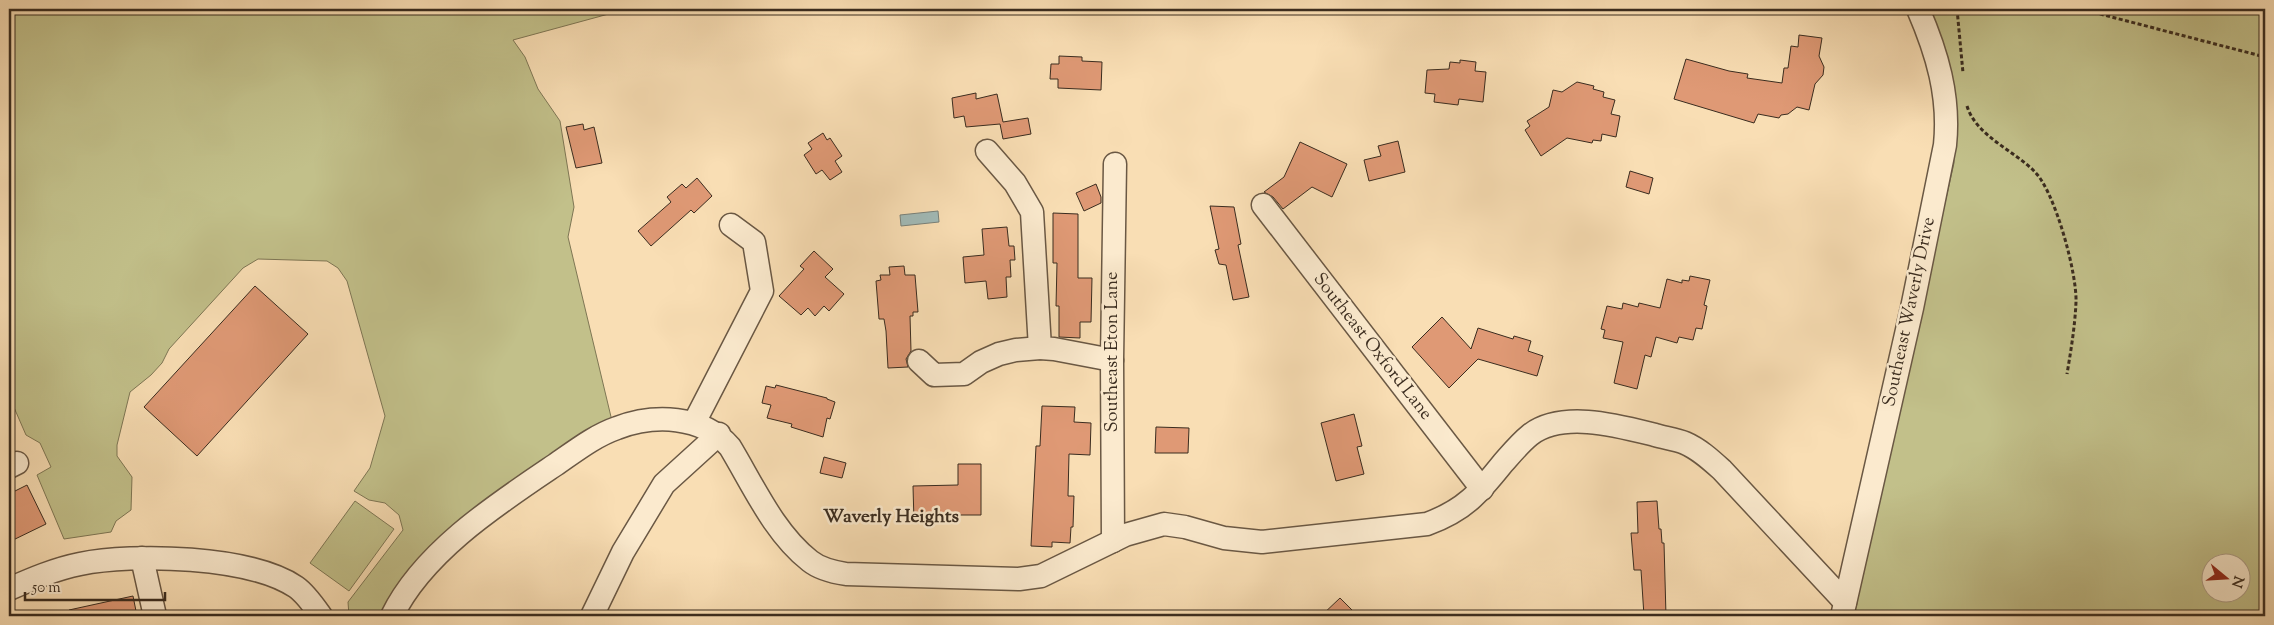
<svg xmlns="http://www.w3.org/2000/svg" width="2274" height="625" font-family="'Sorts Mill Goudy',serif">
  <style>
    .green { fill: #c2c08a; stroke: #7e7654; fill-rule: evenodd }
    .water { fill: #a1bab7; stroke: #78817a }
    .building { fill: #df9975; stroke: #3a2c1f }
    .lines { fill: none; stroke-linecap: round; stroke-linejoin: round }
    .minor-casing { stroke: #6a5844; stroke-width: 25 }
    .path { stroke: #3a2c1f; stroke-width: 3; stroke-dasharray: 4 2.5; stroke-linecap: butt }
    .minor { stroke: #fbeace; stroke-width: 22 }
    .labels { text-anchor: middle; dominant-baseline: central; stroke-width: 5; stroke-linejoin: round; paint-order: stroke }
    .street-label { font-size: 18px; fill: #3a2c1f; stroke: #fbeace }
    .neighbourhood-label { font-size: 19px; font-weight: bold; fill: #3a2c1f; stroke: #fbeace }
  </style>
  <rect width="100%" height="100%" fill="#f9deb4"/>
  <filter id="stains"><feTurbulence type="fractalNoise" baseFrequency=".004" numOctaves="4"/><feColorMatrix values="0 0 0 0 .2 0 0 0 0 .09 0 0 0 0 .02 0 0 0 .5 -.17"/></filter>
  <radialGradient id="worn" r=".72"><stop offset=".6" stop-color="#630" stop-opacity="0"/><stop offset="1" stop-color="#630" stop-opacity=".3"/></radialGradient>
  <g class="green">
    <polygon points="9,9 627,9 513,40 525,57 538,89 560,121 574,207 568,237 612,421 552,456 383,616 349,616 348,602 403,530 399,515 385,503 369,500 354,491 370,468 385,416 347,281 338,268 327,261 258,259 243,268 169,349 162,363 151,375 130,392 117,445 117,456 132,477 131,510 116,521 111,532 64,539 37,475 51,467 40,443 26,435 9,396"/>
    <path d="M1926 9H2265V616H1852L1954 163V106ZM2212 562H2242V592H2212Z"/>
    <polygon points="355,501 394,529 349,591 310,563"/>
  </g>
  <polygon class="water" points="938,211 939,222 901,226 900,215"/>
  <g class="building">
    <polygon points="1799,35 1822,38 1819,56 1824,67 1823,75 1815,84 1809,110 1797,107 1788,114 1781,115 1779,118 1758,114 1754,123 1674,99 1686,59 1729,71 1748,74 1747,78 1782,83 1784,68 1788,68 1791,46 1798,47"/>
    <polygon points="1059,56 1082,57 1082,61 1102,62 1101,90 1058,88 1058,79 1050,79 1051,64 1059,64"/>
    <polygon points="1460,60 1476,62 1475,71 1486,72 1483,102 1459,99 1458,105 1434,102 1435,94 1425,93 1427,70 1449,69 1450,62 1460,63"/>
    <polygon points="1577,82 1594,86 1593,89 1604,92 1603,97 1615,100 1611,114 1620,116 1616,137 1602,134 1601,141 1593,140 1592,143 1567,138 1541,156 1525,130 1530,126 1527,121 1549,107 1553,90 1562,92"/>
    <polygon points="976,93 976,99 997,94 1003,122 1028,118 1031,134 1003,139 1000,124 966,127 964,116 954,118 952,98"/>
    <polygon points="583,124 584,130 594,127 602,163 576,168 566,127"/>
    <polygon points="823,133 827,140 830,138 842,156 835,161 842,172 830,180 822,170 816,174 804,155 812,149 808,143"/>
    <polygon points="1398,141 1405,172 1369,181 1364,160 1381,156 1378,146"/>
    <polygon points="1300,142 1347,164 1332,197 1312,187 1283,209 1273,197 1264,192 1284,177"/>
    <polygon points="1630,171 1653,178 1649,194 1626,187"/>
    <polygon points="697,178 712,196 694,213 691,210 651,246 638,231 671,202 667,197 682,184 686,188"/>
    <polygon points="1096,184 1101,197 1101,203 1084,211 1076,193"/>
    <polygon points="1210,206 1234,207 1241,244 1238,245 1249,297 1233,300 1226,265 1219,264 1215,250 1219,249"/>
    <polygon points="1053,213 1078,214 1078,278 1092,278 1091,322 1080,322 1080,338 1059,337 1059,306 1056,306 1057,263 1053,263"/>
    <polygon points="1007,227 1009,246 1014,246 1015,260 1010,260 1011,277 1006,277 1007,297 988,299 986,281 965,283 963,257 984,255 982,229"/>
    <polygon points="814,251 833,269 825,277 844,294 829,311 824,306 815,316 808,308 801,315 779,296 804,269 800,266"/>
    <polygon points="904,266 905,275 915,275 918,312 913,312 913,316 910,316 911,351 906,359 908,367 888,368 886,331 884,319 879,319 876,281 881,280 880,275 890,275 889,267"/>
    <polygon points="1690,276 1710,280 1704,305 1707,306 1702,329 1696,328 1693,340 1679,337 1677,343 1656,337 1651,357 1645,355 1637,389 1614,383 1623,342 1603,338 1605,330 1601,329 1607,306 1622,309 1623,303 1638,307 1639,303 1660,308 1667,279 1682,283 1682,280 1689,281"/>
    <polygon points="255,286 308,334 197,456 144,407"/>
    <polygon points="1442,317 1471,349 1478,328 1513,339 1514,336 1531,341 1528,351 1543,356 1537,376 1478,359 1449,388 1412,347"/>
    <polygon points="776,385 827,398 827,399 835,402 830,419 827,418 823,437 791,427 792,424 767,418 771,405 762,403 766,386 775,388"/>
    <polygon points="1042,406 1075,407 1074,422 1091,423 1090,455 1069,454 1068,496 1074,496 1073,527 1071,527 1070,543 1052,542 1052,547 1031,546 1036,446 1040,446"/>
    <polygon points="1354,414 1362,446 1357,447 1364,474 1336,481 1321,423"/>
    <polygon points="1156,427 1189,428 1188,453 1155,453"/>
    <polygon points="824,457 846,463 842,478 820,473"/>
    <polygon points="958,464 981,464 981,515 954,515 951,519 914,522 913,486 958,485"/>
    <polygon points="27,485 46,524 9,542 9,494"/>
    <polygon points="1657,501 1659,529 1661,529 1662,543 1664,543 1666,616 1644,616 1641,570 1634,570 1631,533 1638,533 1637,502"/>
    <polygon points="133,596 137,616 70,616 69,610"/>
    <polygon points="1340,598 1358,616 1321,616"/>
  </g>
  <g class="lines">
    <g class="minor-casing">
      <g id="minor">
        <polyline points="987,151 1015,183 1032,212 1040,348 1054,349 1112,360"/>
        <polyline points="1263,205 1482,489"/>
        <polyline points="919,361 934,375 964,374 981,362 999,354 1016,350 1040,348"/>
        <polyline points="694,423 762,291 754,242 731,225"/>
        <polyline points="9,467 17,463"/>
        <polyline points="1113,541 1112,360 1115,164"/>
        <polyline points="142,558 155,616"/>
        <path d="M9 589C32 579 55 569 80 564 134 553 250 556 296 587 306 594 314 606 321 616"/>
        <path d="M1843 612 1912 308 1945 145C1950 96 1937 53 1918 9"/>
        <path d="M392 616C423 552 497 504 555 465 574 452 594 436 617 428 654 414 702 415 730 447 753 485 774 533 810 561 820 569 833 572 846 574L1019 579 1041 576 1125 535 1164 524 1185 527 1224 538 1262 542 1427 524C1465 510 1479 493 1503 463 1511 454 1520 443 1530 435 1562 410 1619 426 1655 435 1665 438 1676 439 1685 443 1699 449 1711 460 1722 470L1845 602"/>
        <polyline points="592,616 623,552 664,484 719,434"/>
      </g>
    </g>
    <g class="path">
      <polyline points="1957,9 1963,73"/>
      <polyline points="2081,9 2265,57"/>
      <path d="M1967 106C1976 136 2015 151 2035 172 2055 192 2077 273 2076 302 2075 326 2071 350 2067 374"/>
    </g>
    <use href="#minor" class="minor"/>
  </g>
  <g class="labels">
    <g class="street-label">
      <text transform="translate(1910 312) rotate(-78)">Southeast Waverly Drive</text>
      <text transform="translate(1372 347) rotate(52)">Southeast Oxford Lane</text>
      <text transform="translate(1113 352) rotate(-90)">Southeast Eton Lane</text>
    </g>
    <g class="neighbourhood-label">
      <text x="891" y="517">Waverly Heights</text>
    </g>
  </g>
  <rect width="2274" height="625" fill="none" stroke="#f9deb4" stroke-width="30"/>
  <rect x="10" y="10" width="2254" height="605" fill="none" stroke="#3a2c1f" stroke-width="2.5"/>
  <rect x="15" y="15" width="2244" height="595" fill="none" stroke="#3a2c1f"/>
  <g transform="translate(2226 578) rotate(108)"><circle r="24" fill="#fbeace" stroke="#ae9e88"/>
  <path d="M0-4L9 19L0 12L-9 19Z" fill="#8f2418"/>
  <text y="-8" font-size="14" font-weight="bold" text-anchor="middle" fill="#3a2c1f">N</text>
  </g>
  <path d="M25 592v8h140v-8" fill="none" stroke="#3a2c1f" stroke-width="2.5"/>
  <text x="32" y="592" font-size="15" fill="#3a2c1f" stroke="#fbeace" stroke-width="4" paint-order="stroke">50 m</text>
  <rect width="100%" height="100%" filter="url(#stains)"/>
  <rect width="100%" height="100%" fill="url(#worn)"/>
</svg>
